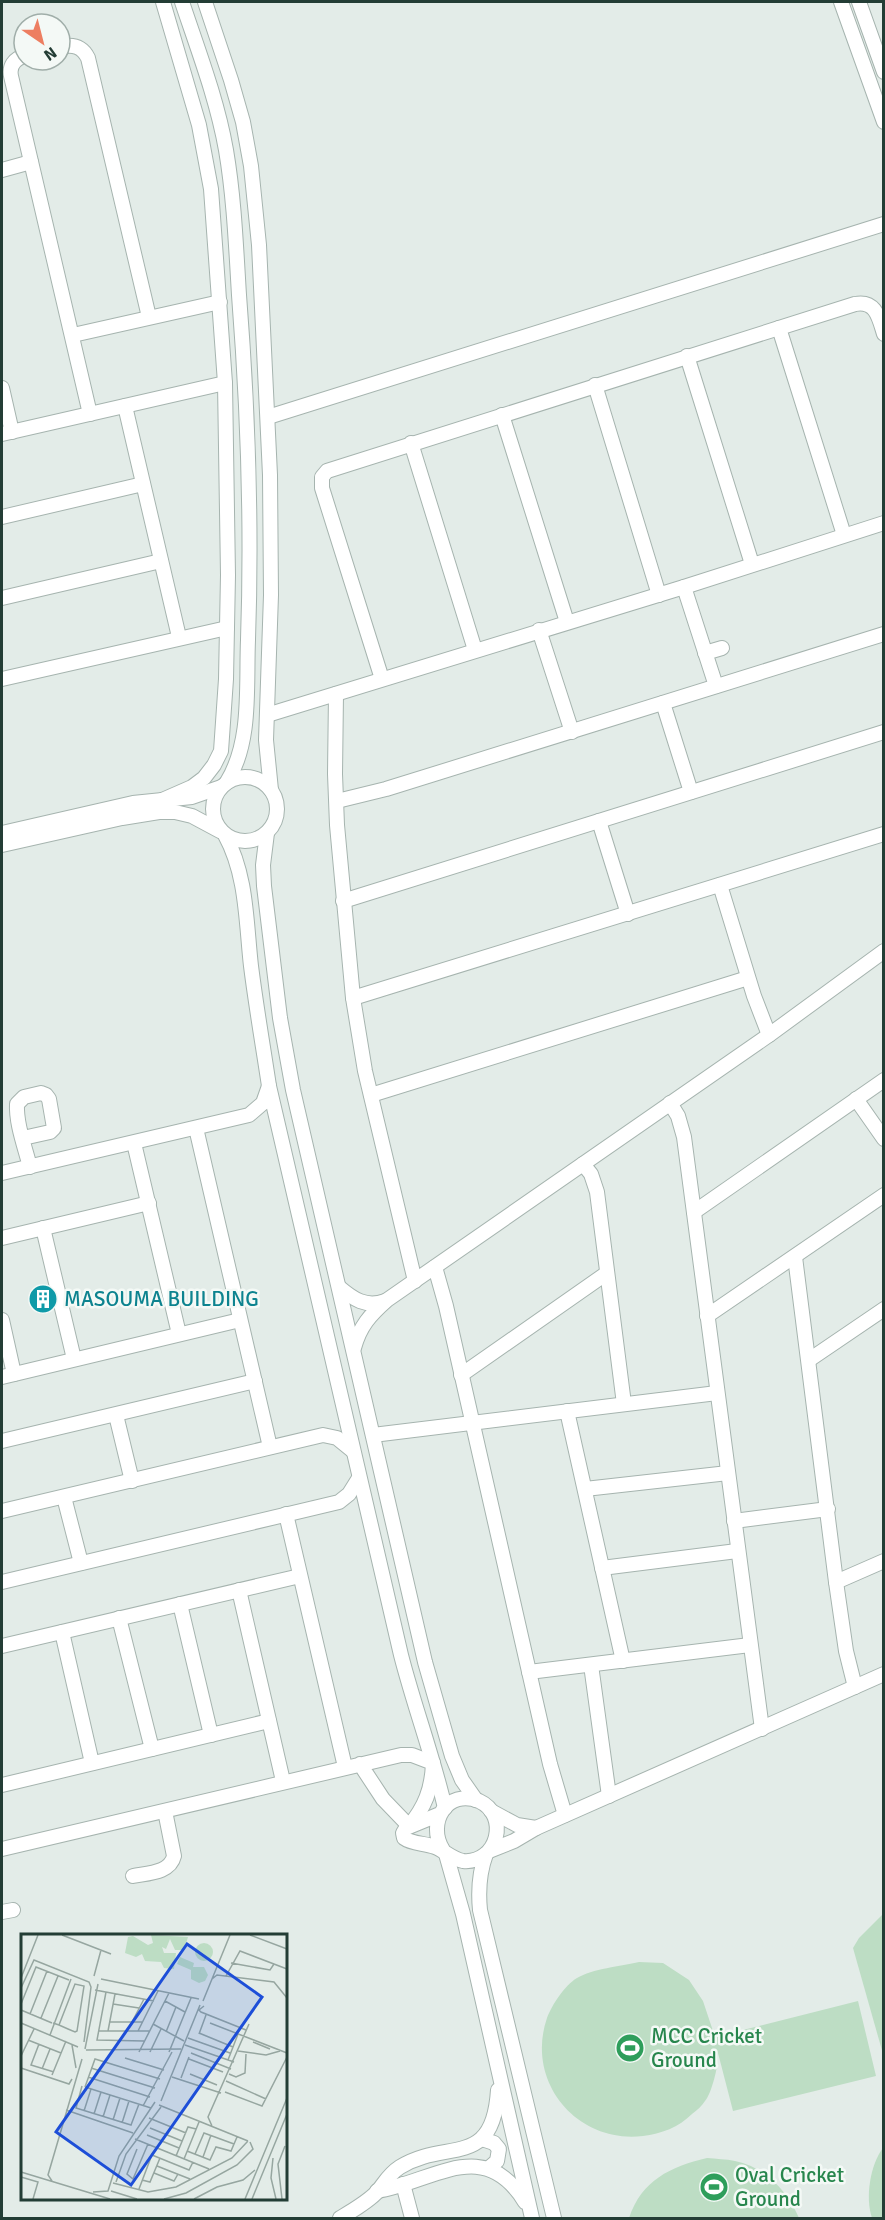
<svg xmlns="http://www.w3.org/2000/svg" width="885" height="2220" font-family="Signika,sans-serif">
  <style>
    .green { fill: #bdddc4 }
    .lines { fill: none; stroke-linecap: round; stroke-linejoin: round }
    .minor-casing { stroke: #a6b4af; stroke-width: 16 }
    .minor { stroke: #fff; stroke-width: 14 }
    .labels { text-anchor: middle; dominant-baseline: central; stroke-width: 5; stroke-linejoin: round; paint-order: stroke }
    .culture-label { font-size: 21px; fill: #0d838f; stroke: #f4f9f6; text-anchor: start }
    .leisure-label { font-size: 21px; fill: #27864d; stroke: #f4f9f6; text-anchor: start }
    .inset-road { fill: none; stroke: #96a6a0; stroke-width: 1.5 }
    .view { fill: #1d4ed8; fill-opacity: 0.15; stroke: #1d4ed8; stroke-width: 3 }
    .inset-edge { fill: none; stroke: #233d35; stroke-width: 3 }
  </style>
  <rect width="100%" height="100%" fill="#e3ece8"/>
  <g class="green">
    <polygon points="883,1914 883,2054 853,1948 859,1938"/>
    <path d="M639 1962 663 1963 689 1980 703 2001 715 2037 858 2001 876 2076 733 2111 718 2053C719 2063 712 2093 705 2101 702 2106 697 2110 692 2114 679 2127 661 2134 643 2136 577 2144 525 2082 547 2018 552 2005 564 1986 577 1978 592 1969 621 1966 639 1962Z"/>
    <path d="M883 2148V2218H872C865 2198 870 2165 883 2148Z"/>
    <path d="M707 2158C716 2159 726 2159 735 2161 765 2167 788 2191 799 2218H629C642 2180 670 2167 707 2158Z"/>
  </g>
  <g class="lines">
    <g class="minor-casing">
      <g id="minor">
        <path d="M182 2C198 50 217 99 226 150 234 197 236 246 239 295 248 410 252 525 248 640 246 687 252 741 227 782"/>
        <polyline points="205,2 231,80 243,122 251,166 259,245 270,475 271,595 266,740 271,790"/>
        <polyline points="841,2 884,122"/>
        <polyline points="859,2 884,72"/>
        <path d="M60 47C73 44 82 46 88 58L149 317"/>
        <path d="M24 56C14 59 9 66 11 76L90 414"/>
        <polyline points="2,170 31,162"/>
        <polyline points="779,328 844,535"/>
        <polyline points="73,335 220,302"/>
        <polyline points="687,356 752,564"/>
        <polyline points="595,385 659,595"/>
        <polyline points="2,388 12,432"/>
        <polyline points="125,406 179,637"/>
        <polyline points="502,415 567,622"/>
        <polyline points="268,417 884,224"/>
        <polyline points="2,434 225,383"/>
        <polyline points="411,443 475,650"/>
        <polyline points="2,517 143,484"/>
        <polyline points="684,587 716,686"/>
        <polyline points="2,598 161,561"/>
        <polyline points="539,630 572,732"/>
        <polyline points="705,653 722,648"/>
        <polyline points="2,679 227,628"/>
        <path d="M382 679 322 488V477L327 471 855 304C876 300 879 318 884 334"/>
        <polyline points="336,694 335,774 337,825 353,998 365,1071 415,1281"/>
        <polyline points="663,703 691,792"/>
        <polyline points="267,715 684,587 884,523"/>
        <circle cx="245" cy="809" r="32"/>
        <polyline points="160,801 192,787 204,778 214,765 221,751 226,679 228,575 225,383 211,189 199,125 163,2"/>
        <polyline points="337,801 386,789 884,634"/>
        <polyline points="599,821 628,914"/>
        <polyline points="2,833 133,803 192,797 221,787"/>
        <polyline points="267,833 263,865 264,886 280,1018 293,1090 425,1662 452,1756 462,1780 476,1800"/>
        <path d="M225 835C247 875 246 922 251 966 256 1006 263 1046 269 1086L401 1655C414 1706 433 1756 445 1808"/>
        <polyline points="2,845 122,818 159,812 175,812 192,816 220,831"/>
        <polyline points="720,885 754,996 769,1035"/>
        <polyline points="343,901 884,732"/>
        <polyline points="353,998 884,834"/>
        <polyline points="371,1095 748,978"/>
        <polyline points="856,1099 884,1139"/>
        <polyline points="670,1103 678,1116 684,1137 762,1729"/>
        <polyline points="196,1128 270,1447"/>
        <path d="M23 1138 50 1132 54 1128 49 1099 46 1095 41 1093 24 1097 17 1104C16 1124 25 1147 30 1167"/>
        <polyline points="134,1143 179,1334"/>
        <polyline points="583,1164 591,1174 597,1192 624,1404"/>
        <polyline points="2,1173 249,1115 263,1103 269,1086"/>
        <polyline points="694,1212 884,1080"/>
        <polyline points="43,1228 74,1359"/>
        <polyline points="2,1238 149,1203"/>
        <polyline points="795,1257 836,1582 846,1651 855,1687"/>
        <polyline points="435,1267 446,1306 550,1764 565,1815"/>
        <path d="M339 1287C353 1299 366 1308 385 1301"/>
        <polyline points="707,1316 884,1195"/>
        <polyline points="2,1320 14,1374"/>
        <path d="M354 1348C360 1326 370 1315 387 1300L769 1035 884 951"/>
        <polyline points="809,1360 884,1309"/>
        <polyline points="461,1375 607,1273"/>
        <polyline points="2,1377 240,1320"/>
        <polyline points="567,1411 623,1661"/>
        <polyline points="116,1415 132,1481"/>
        <polyline points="373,1435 717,1393"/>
        <polyline points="2,1441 255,1381"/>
        <polyline points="585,1489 728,1473"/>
        <polyline points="64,1497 81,1563"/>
        <polyline points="2,1511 323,1435 337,1438 353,1451"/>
        <polyline points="286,1514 345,1767"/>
        <polyline points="734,1521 828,1509"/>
        <polyline points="602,1568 737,1551"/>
        <polyline points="2,1582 339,1502 349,1494 359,1478"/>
        <polyline points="836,1582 884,1561"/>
        <polyline points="239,1590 283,1781"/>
        <polyline points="180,1604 211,1735"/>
        <polyline points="119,1618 152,1749"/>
        <polyline points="62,1632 92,1763"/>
        <polyline points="2,1646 300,1576"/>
        <polyline points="591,1665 609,1796"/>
        <polyline points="529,1672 750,1645"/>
        <polyline points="2,1785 269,1721"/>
        <polyline points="491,1811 517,1825 536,1828"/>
        <path d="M440 1814 406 1828 403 1833 404 1838C412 1844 425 1843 435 1847 445 1851 452 1859 463 1861 498 1864 510 1815 479 1801 447 1788 426 1823 443 1850"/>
        <path d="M2 1849 401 1755H412L433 1763C432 1789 425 1807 409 1826L383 1799 360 1764"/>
        <polyline points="489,1851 514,1841 536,1828 884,1674"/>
        <polyline points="446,1854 463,1914 532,2218"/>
        <path d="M486 1854C479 1873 478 1890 480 1910L554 2218"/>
        <path d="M133 1876C148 1873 170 1873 174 1856L165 1811"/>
        <polyline points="2,1912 13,1910"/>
        <polyline points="482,2139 494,2143 499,2149 497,2161 489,2168"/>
        <polyline points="403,2184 412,2218"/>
        <path d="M377 2191C433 2182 484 2135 525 2202"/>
        <path d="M340 2218C352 2211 368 2202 378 2191 385 2182 389 2174 400 2167 447 2138 493 2170 498 2090"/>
      </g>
    </g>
    <use href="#minor" class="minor"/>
  </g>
  <defs>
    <g id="building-disc" transform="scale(1.5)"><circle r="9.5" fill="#0f9aa8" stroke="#f4f9f6"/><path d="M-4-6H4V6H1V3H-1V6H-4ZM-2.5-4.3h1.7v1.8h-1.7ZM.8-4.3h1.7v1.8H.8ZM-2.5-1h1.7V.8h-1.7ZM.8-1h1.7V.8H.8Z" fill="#fff"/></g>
    <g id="stadium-disc" transform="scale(1.5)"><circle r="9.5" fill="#2e9e5b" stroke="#f4f9f6"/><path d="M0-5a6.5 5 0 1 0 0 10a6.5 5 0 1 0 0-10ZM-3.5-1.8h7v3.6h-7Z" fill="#fff"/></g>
  </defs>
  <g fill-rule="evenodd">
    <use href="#building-disc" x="43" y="1299"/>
    <use href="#stadium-disc" x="630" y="2048"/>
    <use href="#stadium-disc" x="714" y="2187"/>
  </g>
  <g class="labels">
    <g class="culture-label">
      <text x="64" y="1299">MASOUMA BUILDING</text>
    </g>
    <g class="leisure-label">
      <text x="651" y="2036">MCC Cricket<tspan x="651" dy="24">Ground</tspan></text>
      <text x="735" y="2175">Oval Cricket<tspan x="735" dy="24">Ground</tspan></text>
    </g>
  </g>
  <g transform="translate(21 1934)">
    <rect width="266" height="266" fill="#e3ece8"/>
    <path d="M130 1 167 3 163 16H154L149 5 145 15 141 13 143 19H155L153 35 143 34 140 28 124 27 121 20 115 23 104 19 107 3 112 2 127 11 132 9ZM174 18a9 9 0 1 1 18 0a9 9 0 1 1-18 0ZM159 23 173 29 172 33H183L187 41 184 47 178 49 170 45V36L156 30Z" fill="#bdddc4"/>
    <path class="inset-road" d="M41 1 90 20M229 1 266 15M210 29 249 36 253 30M73 42 80 16M205 42 219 17 266 35M0 44 17 1M80 45 178 65M191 45 196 41 253 48 266 64M0 54 13 26 68 48 70 53 63 108M74 56 133 67M85 58 76 106 123 107M144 67 164 78M182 67 209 1M0 70 15 33 48 46M92 70 118 74M183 72 178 76 180 78 225 96M0 76 31 89M9 80 26 37M20 84 37 42M89 88H122M111 88 123 65M0 89 57 113M32 89 38 91 47 95 54 98 56 97 63 52 54 50 38 91M189 89 266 119M132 90 163 107M78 97H128M87 97 94 60M117 97 137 57M145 98 155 73M178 99 212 113M178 100 185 81M29 101 50 45M167 104 209 119M7 106 40 119M232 108 249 115M18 110 10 131 33 138M51 111 55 134M164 111 213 128M64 115 77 50M65 116 160 115M217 117 245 121 259 117M118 118 148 59M129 118 140 95M148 118 170 64M170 119 210 135M0 122 13 95M104 124 143 136M168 125 202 138M207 126 217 100M0 134 48 150 51 145M70 134 134 154M21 135 29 115M169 140 196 151M208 140 215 143 224 139 225 120M31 141 45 107M67 143 129 163M151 143 200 159M160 144 168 123M205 147 245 165M61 152 55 174 110 191 118 170M64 153 74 125 139 145M64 153 130 174M204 158 241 172 266 123M140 167 179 71M138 171 227 207M122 172 151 118M45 176 112 199M63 177 70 155M73 180 80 158M82 183 89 161M128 184 165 199M92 186 99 164M101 189 108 167M191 192 187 183 228 90M129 194 161 207M126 201 158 214M114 205 188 235M116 215 106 240 112 245 127 210M166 217 189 226 195 213 210 217 216 203M174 220 183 199 213 210M131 221 168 236 172 228M155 222 167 193 175 195M182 223 190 201M252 224 250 244 255 265M163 225 178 188M266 225V249M136 232 169 245M0 238 89 265M133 239 153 247 157 240M0 243 17 248 12 265M121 246 129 248 139 224M31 247 27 241 61 125M95 248 105 220 140 173M92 249 127 258 155 253 211 224 227 207M118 255 132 218M90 257 116 265M72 258 87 257 98 222 134 168M143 265 165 259 216 231 232 215 229 208M173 265 196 253 222 246 234 236M224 265 266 164M231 265 266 180M261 265 257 230 264 212"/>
    <path class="view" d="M166 10 241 63 110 251 35 198Z"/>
    <rect width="266" height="266" class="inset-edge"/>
  </g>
  <rect width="885" height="2220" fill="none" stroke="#233d35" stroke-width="6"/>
  <g transform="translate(42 42) rotate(145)"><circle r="28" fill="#f4f9f6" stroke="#a0aea9" stroke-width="1.5"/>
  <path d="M0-4.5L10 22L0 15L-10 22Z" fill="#ed7e61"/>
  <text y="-9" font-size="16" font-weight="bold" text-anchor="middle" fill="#233d35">N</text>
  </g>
</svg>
